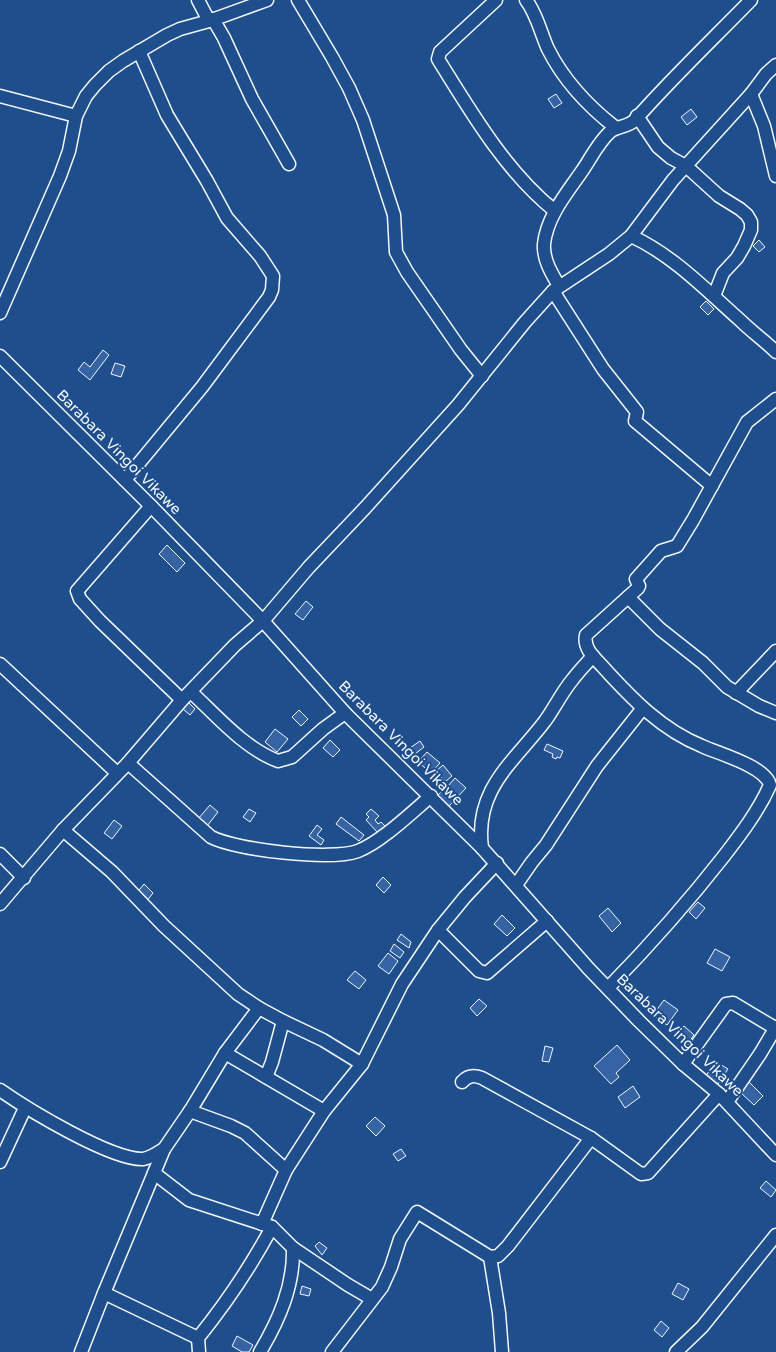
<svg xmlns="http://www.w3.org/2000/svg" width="776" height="1352" font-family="'Varela Round',sans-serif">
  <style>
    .building { fill: #3563a3; stroke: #f2f6ff }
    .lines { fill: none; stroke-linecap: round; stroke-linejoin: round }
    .minor-casing { stroke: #f2f6ff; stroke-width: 15 }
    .minor { stroke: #1f4e8c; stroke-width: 12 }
    .labels { text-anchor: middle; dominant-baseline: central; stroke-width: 4; stroke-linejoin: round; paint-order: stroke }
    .street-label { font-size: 15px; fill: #f2f6ff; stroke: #1f4e8c }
  </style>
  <rect width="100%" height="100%" fill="#1f4e8c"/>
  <g class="building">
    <polygon points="556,94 562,103 554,108 548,99"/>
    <polygon points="691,109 697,117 687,125 681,117"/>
    <polygon points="759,240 765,247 759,252 753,246"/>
    <polygon points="706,301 714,309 708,315 700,307"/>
    <polygon points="103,350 109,355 90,380 78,370 84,362 90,367"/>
    <polygon points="115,363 125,366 121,377 111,374"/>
    <polygon points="167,545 185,563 177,572 159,554"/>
    <polygon points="306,601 313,607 303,620 295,614"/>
    <polygon points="188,702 195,709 190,715 183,709"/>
    <polygon points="299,710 308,719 301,726 292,717"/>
    <polygon points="275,729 288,739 277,752 265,742"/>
    <polygon points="330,740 340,750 333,757 323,748"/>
    <polygon points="420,741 424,747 415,754 410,748"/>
    <polygon points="547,744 563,751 560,758 557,757 556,759 552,757 553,754 544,750"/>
    <polygon points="427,752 440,763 431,773 418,762"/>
    <polygon points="443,765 452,776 445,782 436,771"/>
    <polygon points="455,778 466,788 449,806 438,795 443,790 440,786 444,782 448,786"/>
    <polygon points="210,805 218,812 207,826 198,819"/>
    <polygon points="249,809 256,813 250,822 243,817"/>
    <polygon points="371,809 379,816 375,820 378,824 381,822 385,826 378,833 366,820 369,817 366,814"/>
    <polygon points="341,817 364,835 359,841 336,824"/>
    <polygon points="114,820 122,826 112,839 104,833"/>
    <polygon points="317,825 322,829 317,835 324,840 321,845 309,836"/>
    <polygon points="383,877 391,885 384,893 376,885"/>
    <polygon points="144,884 153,893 146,902 136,894"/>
    <polygon points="698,902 705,908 696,919 689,912"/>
    <polygon points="608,908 621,923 612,932 599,916"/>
    <polygon points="502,915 515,928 507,936 494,924"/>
    <polygon points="401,934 411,942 409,948 397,940"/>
    <polygon points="394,944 404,952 400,958 390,951"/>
    <polygon points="715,949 730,957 722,971 707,963"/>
    <polygon points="388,953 398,961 389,974 378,966"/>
    <polygon points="355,971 366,980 359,989 347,980"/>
    <polygon points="479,999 487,1006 477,1016 470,1008"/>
    <polygon points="664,1000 678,1010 667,1025 653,1015"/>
    <polygon points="684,1026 694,1035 689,1042 678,1032"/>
    <polygon points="617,1045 630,1060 616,1073 619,1077 611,1084 594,1066"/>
    <polygon points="545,1046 553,1048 549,1062 542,1061"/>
    <polygon points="715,1061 728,1069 718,1084 706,1076"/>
    <polygon points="749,1082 763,1096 754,1105 740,1092"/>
    <polygon points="633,1086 640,1097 625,1108 618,1097"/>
    <polygon points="375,1117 385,1126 376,1136 366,1126"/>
    <polygon points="401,1149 406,1156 398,1161 393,1154"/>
    <polygon points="766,1181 776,1190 771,1197 760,1188"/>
    <polygon points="319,1242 327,1248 322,1255 315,1246"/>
    <polygon points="678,1283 689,1289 683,1300 672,1294"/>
    <polygon points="302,1286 311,1289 309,1296 300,1294"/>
    <polygon points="661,1321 669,1328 662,1337 654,1330"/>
    <polygon points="237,1336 253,1345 249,1352 242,1352 232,1346"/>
  </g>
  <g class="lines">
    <g class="minor-casing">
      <g id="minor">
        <polyline points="198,0 209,21"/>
        <polyline points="298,0 332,57 349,88 363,120 394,215 396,252 407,272 461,350 482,376"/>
        <path d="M496 0 440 52 438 59C471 112 506 172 555 211"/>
        <path d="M526 0C537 14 541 34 548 49 564 81 589 107 616 128"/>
        <polyline points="213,19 224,38 252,99 289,164"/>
        <polyline points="751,94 764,126 776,176"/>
        <polyline points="0,96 76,116"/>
        <polyline points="637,116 658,147 671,158 686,166 719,196 740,209 747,215 751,222 751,230 744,246 737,258 723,273 714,296"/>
        <path d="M631 236C673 255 707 291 741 321 752 332 765 341 776 352"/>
        <path d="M559 286C552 274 543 260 544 244 547 216 567 193 582 171 591 158 599 141 611 131 618 126 628 127 635 120 672 78 712 40 751 0"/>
        <polyline points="553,291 603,369 637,412 635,421 712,486"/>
        <polyline points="0,313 60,176 69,151 76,116 86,96 95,85 109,71 123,61 167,35 180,29 209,21 267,0"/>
        <polyline points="0,356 151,506 263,621 345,713 482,848 589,969 639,1021 683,1064 719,1094 776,1155"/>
        <polyline points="125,480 202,387 269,297 272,290 273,276 260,256 227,218 207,181 167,115 139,51"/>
        <polyline points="151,506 77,591 80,599 100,621 182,700"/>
        <polyline points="628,597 660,629 703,663 727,687 759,706 776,713"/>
        <polyline points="0,664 117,773"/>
        <path d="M191 692C217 716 244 748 278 761L292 757 323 729 345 713"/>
        <polyline points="736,693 776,651"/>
        <path d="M128 763 211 837C236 850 331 861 358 851 381 842 411 813 431 796"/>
        <polyline points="63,830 112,872 164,926 238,994 259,1008 283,1021 323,1040 362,1064"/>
        <path d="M482 848C474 789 514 762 545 721 555 707 562 692 573 679 579 671 586 664 593 656"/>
        <polyline points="0,854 24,878"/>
        <polyline points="516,885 532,862 546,845 597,766 643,708"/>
        <polyline points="0,904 63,830 128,763 182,700 235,645 263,621 309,567 365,508 458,405 525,322 553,291 609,254 631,236 673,180 751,94 766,74 776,65"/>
        <polyline points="438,930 479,971 487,973 547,921"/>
        <path d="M608 988C649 946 688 902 724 856 741 834 759 810 770 785 765 766 719 754 702 746 662 730 632 699 603 667 595 658 583 649 586 635L638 588 639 586 636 579 661 551 677 546 693 520 747 422 776 399"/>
        <polyline points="225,1053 324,1111"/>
        <polyline points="683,1064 726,1004 733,1003 775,1028"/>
        <polyline points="266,1077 272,1062 283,1021"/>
        <path d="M462 1082C468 1075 474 1075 482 1078L591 1138 641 1174 648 1173 719 1094"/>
        <path d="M0 1090C27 1109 111 1160 143 1159 151 1158 157 1153 164 1149"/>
        <polyline points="727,1102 760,1054 776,1027"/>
        <polyline points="190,1111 231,1126 245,1133 286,1170"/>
        <polyline points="0,1162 25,1108"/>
        <polyline points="154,1173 189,1200 272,1227 293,1248 348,1285 372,1299"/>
        <polyline points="262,1224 286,1170 324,1111 362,1064 402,984 438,930 465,897 497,863"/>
        <polyline points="490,1257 499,1313 502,1352"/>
        <polyline points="104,1293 198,1338"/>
        <polyline points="81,1352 104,1293 164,1149 190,1111 225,1053 259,1008"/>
        <path d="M199 1352 198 1338C227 1302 250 1268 272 1227"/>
        <path d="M260 1352C279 1320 294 1286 293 1248"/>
        <polyline points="332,1352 382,1287 391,1267 400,1239 417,1212 490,1257 498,1256 508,1246 591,1138"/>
        <polyline points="676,1352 702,1327 776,1235"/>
      </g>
    </g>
    <use href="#minor" class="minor"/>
  </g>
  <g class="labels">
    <g class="street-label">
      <text transform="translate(119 452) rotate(45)">Barabara Vingoi Vikawe</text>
      <text transform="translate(401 743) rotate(45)">Barabara Vingoi Vikawe</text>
      <text transform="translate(680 1035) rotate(44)">Barabara Vingoi Vikawe</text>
    </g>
  </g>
</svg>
